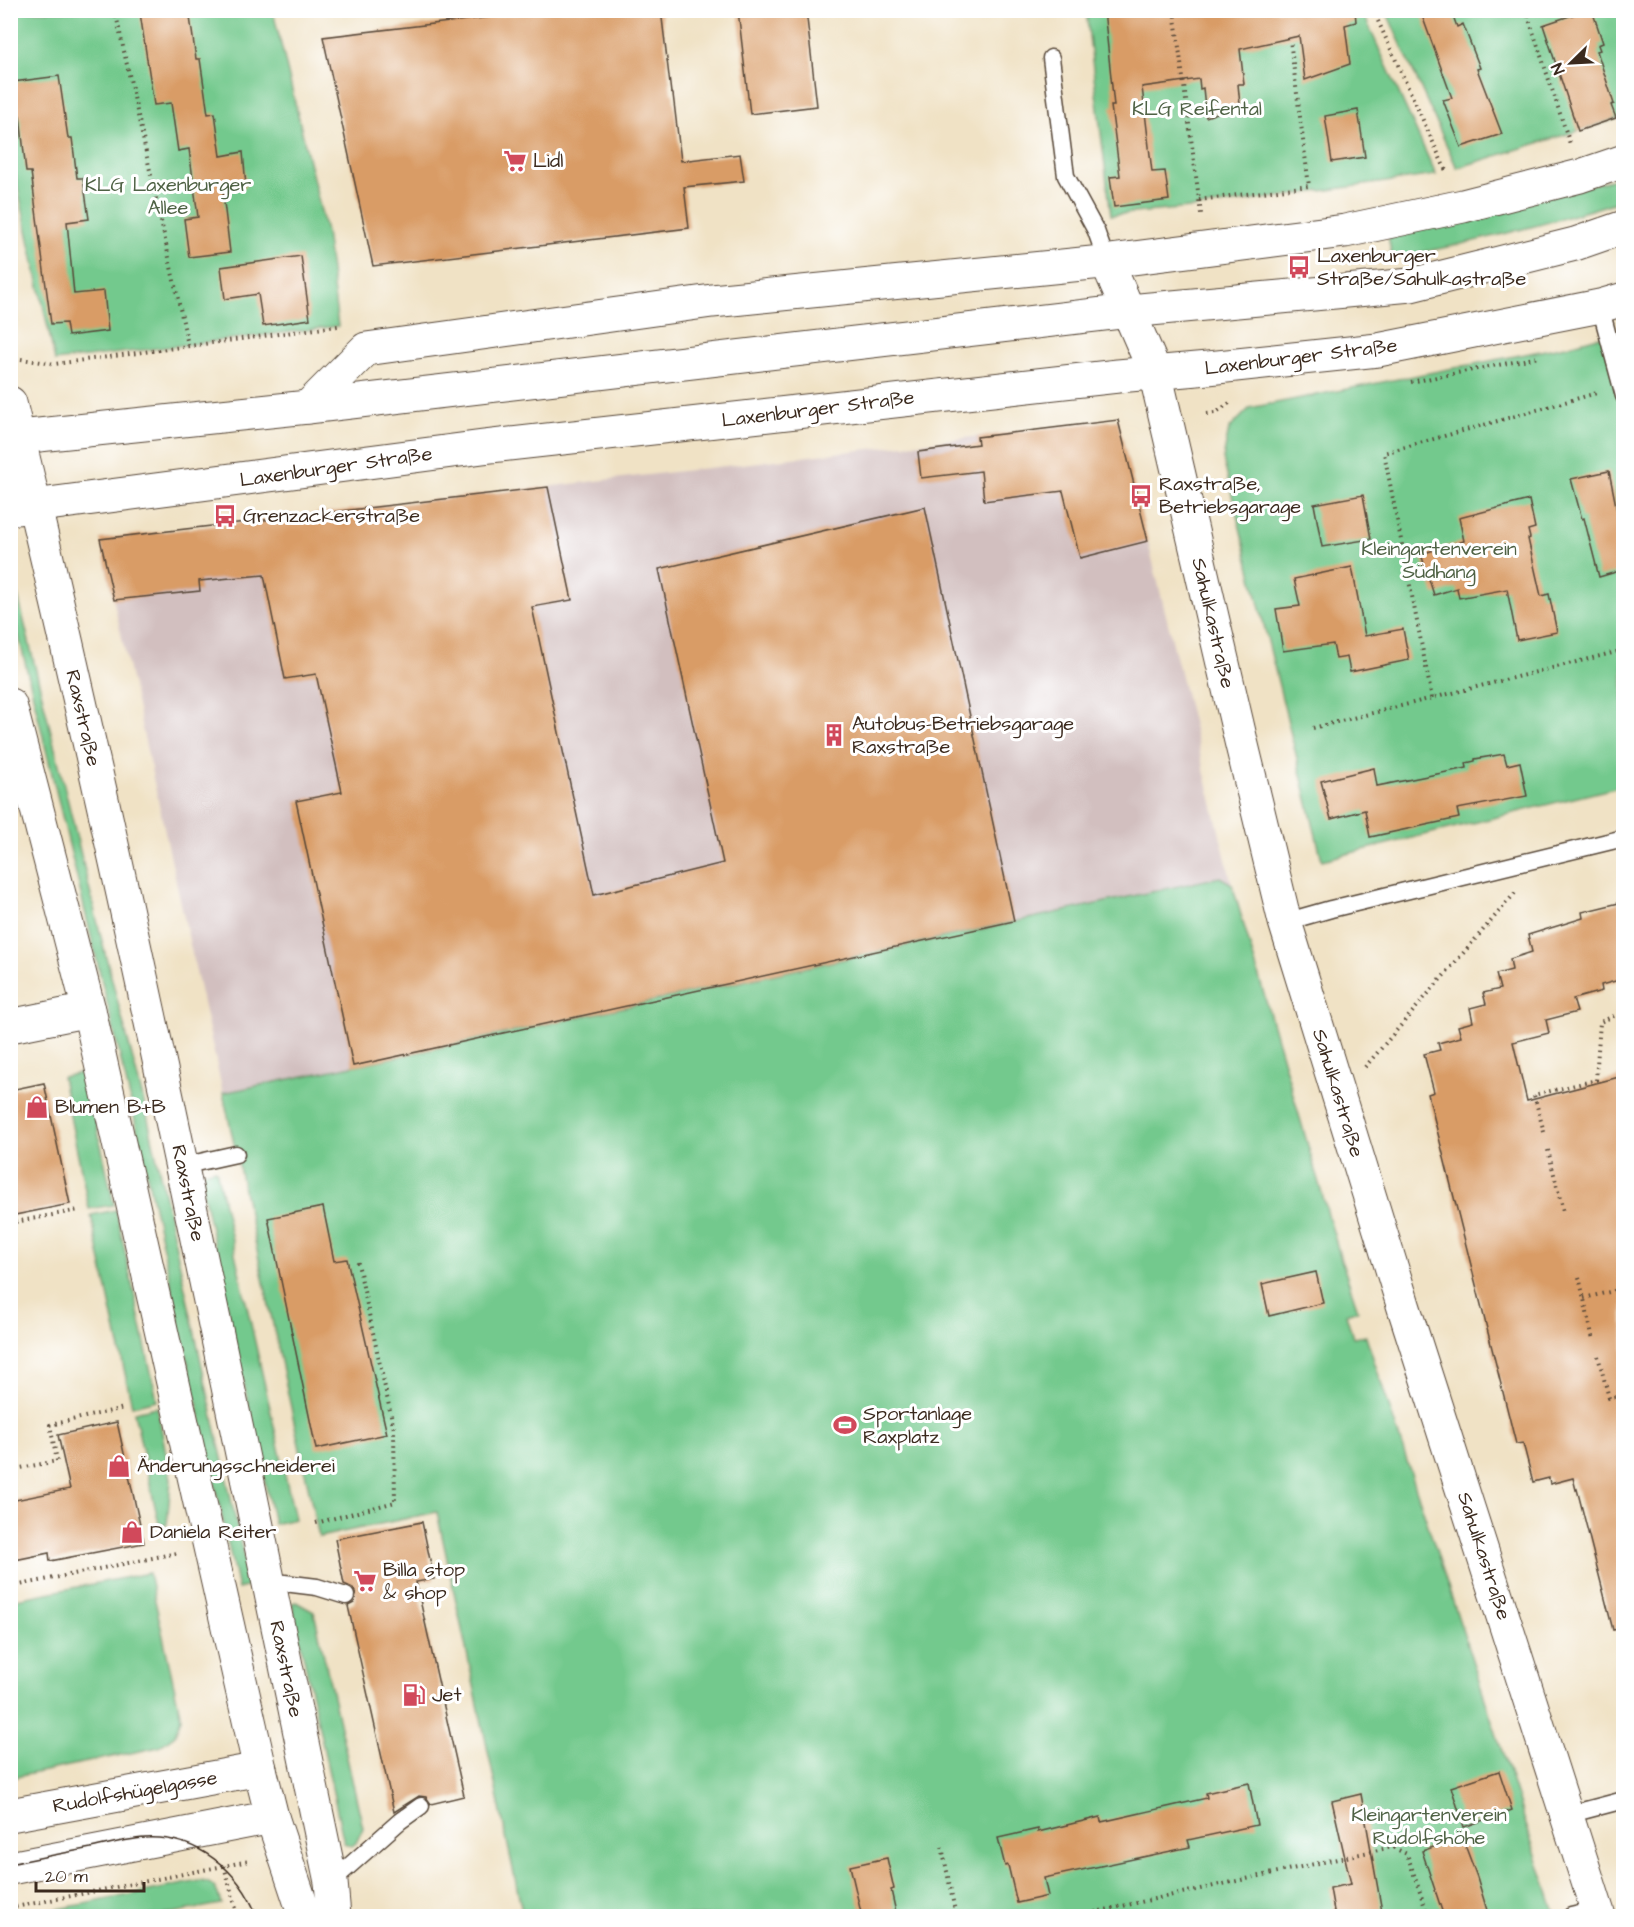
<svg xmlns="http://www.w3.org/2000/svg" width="1634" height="1927" font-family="'Architects Daughter',sans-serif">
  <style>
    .industrial { fill: #d2bfbf }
    .green { fill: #73c98d; stroke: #577a56; stroke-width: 1.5 }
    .building { fill: #d99c66 }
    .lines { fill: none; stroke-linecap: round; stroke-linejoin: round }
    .lane-casing { stroke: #564637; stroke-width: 19 }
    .street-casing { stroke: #564637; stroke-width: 35 }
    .primary-casing { stroke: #564637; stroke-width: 35 }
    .path { stroke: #564637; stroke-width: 4; stroke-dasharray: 1.5 4.5; stroke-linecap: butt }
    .lane { stroke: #fff; stroke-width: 16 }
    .street { stroke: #fff; stroke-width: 33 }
    .primary { stroke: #fff; stroke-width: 33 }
    .tram { stroke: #3b2a1e; stroke-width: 1.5 }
    .labels { text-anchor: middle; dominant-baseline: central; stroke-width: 6; stroke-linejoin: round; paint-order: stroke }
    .park-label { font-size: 20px; fill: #4f6245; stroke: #fff }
    .poi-label { font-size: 20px; fill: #3b2a1e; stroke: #fff; text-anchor: start }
    .street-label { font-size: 20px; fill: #3b2a1e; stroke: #fff }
  </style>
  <rect width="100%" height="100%" fill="#fff"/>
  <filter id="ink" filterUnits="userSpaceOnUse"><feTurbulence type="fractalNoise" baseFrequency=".0167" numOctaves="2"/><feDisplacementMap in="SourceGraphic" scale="12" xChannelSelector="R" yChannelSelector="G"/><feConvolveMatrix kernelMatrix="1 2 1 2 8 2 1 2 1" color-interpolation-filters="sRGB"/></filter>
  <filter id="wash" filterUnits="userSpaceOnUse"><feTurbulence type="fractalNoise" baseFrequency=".008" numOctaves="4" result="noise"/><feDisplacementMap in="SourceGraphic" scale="24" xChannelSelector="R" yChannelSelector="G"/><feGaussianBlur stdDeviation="1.35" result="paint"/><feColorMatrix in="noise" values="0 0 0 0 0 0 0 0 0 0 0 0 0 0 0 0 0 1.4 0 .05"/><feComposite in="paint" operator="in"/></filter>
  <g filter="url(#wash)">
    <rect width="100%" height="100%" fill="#f0e2c5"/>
    <polygon class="industrial" points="1118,420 1232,884 1220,877 415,1053 223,1093 100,539"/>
    <g class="green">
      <polygon points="10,11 273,11 326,232 338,326 55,361 11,155"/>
      <polygon points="1086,11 1362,11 1436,175 1213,206 1111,215"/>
      <polygon points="1386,11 1623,11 1623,117 1457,168"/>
      <path d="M1623 177V200C1548 224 1471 244 1392 258L1388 236Z"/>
      <polygon points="1623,330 1623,786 1322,860 1223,459 1229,429 1250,408 1566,346"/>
      <polygon points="10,564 104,949 146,1110 250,1586 238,1589 130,1098 11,604"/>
      <polygon points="1220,877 1232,884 1340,1256 1358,1310 1346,1314 1353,1338 1366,1336 1556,1916 523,1916 437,1512 319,1537 223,1093 415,1053"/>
      <polygon points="85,1072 114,1205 89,1209 62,1077"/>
      <polygon points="216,1169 295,1519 274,1524 199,1173"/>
      <polygon points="116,1210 157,1400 132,1406 91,1215"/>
      <polygon points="157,1407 171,1479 167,1525 159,1524 134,1412"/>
      <polygon points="149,1573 181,1718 175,1735 159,1747 11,1778 11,1600"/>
      <polygon points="296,1602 314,1612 363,1828 356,1843 352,1846 344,1843 292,1603"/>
      <path d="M199 1881C214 1881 218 1891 221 1904L157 1916H38V1913Z"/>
    </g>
    <g id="blocks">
      <g class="building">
        <polygon points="162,10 189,10 196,59 200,59 208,114 215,113 221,156 243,152 246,186 230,189 230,193 223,194 230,252 189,257 184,219 198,217 189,149 178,151 171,103 154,105 140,13"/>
        <polygon points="550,10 661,10 671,93 673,94 681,161 740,154 744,181 684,187 689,228 373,266 323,37"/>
        <polygon points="738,10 806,10 817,106 750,114"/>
        <polygon points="1104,10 1355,10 1356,22 1345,25 1350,64 1305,80 1299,36 1240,49 1244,84 1238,84 1240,105 1206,117 1203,88 1200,89 1199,79 1142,87 1152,172 1165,171 1169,200 1114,207 1110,177 1120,176 1111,106 1114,106"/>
        <polygon points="1420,10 1451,10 1457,27 1463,24 1480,68 1477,69 1502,134 1461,147 1443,100 1452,98"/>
        <polygon points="1587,10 1592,10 1603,43 1598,45 1600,50 1597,51 1614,104 1611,105 1616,118 1578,131 1543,25"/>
        <polygon points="59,76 68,138 72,138 77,178 83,178 89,219 67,222 74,294 104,291 108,331 68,336 66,323 51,324 31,172 26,172 20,116 18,117 13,82"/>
        <polygon points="1358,110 1365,157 1332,162 1325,116"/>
        <polygon points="301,256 310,319 263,326 258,294 225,299 221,267"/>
        <polygon points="1118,420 1148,541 1080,558 1063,491 984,501 981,471 921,478 918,452 978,444 977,437"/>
        <polygon points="1609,471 1623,541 1623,570 1599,577 1584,518 1582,519 1571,479"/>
        <polygon points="548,487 572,600 532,607 594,895 723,863 659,569 925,507 1014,921 353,1066 296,801 342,792 316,674 285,679 264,575 199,581 200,591 114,600 100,539"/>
        <polygon points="1363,495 1371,539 1322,547 1314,504"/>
        <polygon points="1529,500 1535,528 1528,530 1530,538 1528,539 1541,596 1549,594 1557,632 1517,640 1507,589 1459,598 1457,588 1434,595 1421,554 1464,541 1459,518"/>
        <polygon points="1352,567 1365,636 1403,629 1409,660 1350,672 1347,657 1336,659 1333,644 1283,651 1276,609 1300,606 1294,579"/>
        <polygon points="1504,754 1507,765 1520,762 1527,796 1457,809 1459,818 1370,837 1365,810 1331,819 1321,781 1374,768 1377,786 1467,768 1466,763 1475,761 1475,759"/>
        <polygon points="1623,902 1623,979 1601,985 1602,991 1573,999 1577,1012 1546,1020 1549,1033 1513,1042 1527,1101 1623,1076 1623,1628 1613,1630 1577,1489 1576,1490 1573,1478 1550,1484 1549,1478 1533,1482 1523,1443 1516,1444 1428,1094 1434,1092 1424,1054 1440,1050 1438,1043 1461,1037 1458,1026 1473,1022 1470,1008 1486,1004 1483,993 1500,989 1496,974 1512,970 1510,959 1532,952 1528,935 1583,918 1582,912"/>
        <polygon points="44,1083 70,1204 10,1216 10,1090"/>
        <polygon points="323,1207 334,1261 347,1259 387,1434 316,1449 268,1218"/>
        <polygon points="1316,1272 1323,1303 1269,1316 1262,1284"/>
        <polygon points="117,1422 144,1543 50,1561 49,1553 10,1561 10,1501 70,1489 58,1435"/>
        <polygon points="422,1522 434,1579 416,1582 464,1796 431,1804 426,1797 419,1796 394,1812 348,1606 354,1603 356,1594 353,1588 344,1584 335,1539"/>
        <polygon points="1499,1771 1512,1810 1464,1827 1451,1787"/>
        <polygon points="1249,1783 1257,1825 1188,1840 1190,1847 1044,1878 1048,1896 1017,1903 1008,1865 1005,1866 998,1838 1038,1829 1038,1832 1100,1817 1101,1822 1207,1798 1206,1793"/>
        <polygon points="1361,1794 1383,1917 1335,1917 1330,1888 1351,1884 1332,1801"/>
        <polygon points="1462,1837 1477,1877 1489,1917 1444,1917 1422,1851"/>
        <polygon points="887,1858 894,1889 891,1890 897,1917 862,1917 850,1866"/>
      </g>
    </g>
  </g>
  <g filter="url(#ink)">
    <use href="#blocks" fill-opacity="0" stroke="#564637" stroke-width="1.5"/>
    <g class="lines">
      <g class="lane-casing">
        <g id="lane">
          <polyline points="1051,58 1066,176 1096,231 1107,262"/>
          <polyline points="1600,306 1624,396"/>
          <polyline points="1285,922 1331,909 1624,838"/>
          <polyline points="182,1166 236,1154"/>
          <polyline points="268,1581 317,1587 346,1596"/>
          <polyline points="1567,1815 1624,1800"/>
          <polyline points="331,1882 400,1821 421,1806"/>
          <polyline points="1571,1916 1597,1910"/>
        </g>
      </g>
      <g class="street-casing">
        <g id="street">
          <polyline points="1107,262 1155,372 1241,741 1285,922 1404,1308 1599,1916"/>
          <polyline points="308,407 366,349 712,301 1102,262 1345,231 1463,206 1580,176 1624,161"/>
          <polyline points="10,1026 89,1010"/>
          <polyline points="10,1815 260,1769"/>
          <polyline points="10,1868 272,1817"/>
        </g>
      </g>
      <g class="primary-casing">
        <g id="primary">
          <path d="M10 403C129 894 228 1389 331 1882L334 1916"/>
          <polyline points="10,438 308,407 1129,311 1411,285 1575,244 1624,227"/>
          <polyline points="10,509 483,447 1118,376 1208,368 1378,350 1600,306 1624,299"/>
          <polyline points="10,705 89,1010 260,1769 272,1817 305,1916"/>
        </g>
      </g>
      <g class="path">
        <polyline points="115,10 188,345"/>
        <polyline points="1174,10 1201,214"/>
        <polyline points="1373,10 1447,173"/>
        <polyline points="1526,10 1570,144"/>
        <polyline points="1199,200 1309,186 1290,40"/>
        <polyline points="21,359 55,364 338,326"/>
        <polyline points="1411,382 1539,357"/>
        <polyline points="1207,414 1215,413 1231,402"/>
        <polyline points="1432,698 1384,453 1597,393"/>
        <polyline points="1313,728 1624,650"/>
        <polyline points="1365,1067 1515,893"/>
        <polyline points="1544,1132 1534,1095 1596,1080 1600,1022 1624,1012"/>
        <polyline points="1548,1150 1563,1211"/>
        <polyline points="10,1223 79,1210"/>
        <polyline points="1579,1277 1593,1339"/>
        <polyline points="1584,1298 1622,1289"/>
        <polyline points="1598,1356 1609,1398 1624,1395"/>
        <polyline points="10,1470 57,1461 50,1425 124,1408"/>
        <polyline points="316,1523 395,1502 394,1429 357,1259"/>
        <polyline points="10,1587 177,1553"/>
        <polyline points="942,1847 956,1916"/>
        <polyline points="224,1866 238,1916"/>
        <polyline points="10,1908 249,1861"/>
        <polyline points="1077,1916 1392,1847 1407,1854 1428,1916"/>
      </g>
      <use href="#lane" class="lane"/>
      <use href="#street" class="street"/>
      <use href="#primary" class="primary"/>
      <path class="tram" d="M10 1864C37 1858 64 1853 91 1848 109 1844 127 1839 145 1838 197 1835 239 1870 257 1916"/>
    </g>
  </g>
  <defs>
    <g id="supermarket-bare" transform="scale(1.8)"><path d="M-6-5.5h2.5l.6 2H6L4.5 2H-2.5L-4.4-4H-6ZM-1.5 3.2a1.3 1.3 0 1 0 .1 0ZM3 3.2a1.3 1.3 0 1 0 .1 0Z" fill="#d1495b" stroke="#fff" stroke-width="2.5" paint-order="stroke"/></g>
    <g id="bus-bare" transform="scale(1.8)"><path d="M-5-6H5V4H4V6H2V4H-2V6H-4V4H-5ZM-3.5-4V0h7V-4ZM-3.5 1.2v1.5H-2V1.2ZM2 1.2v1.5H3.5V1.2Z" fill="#d1495b" stroke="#fff" stroke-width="2.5" paint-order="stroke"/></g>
    <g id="building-bare" transform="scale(1.8)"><path d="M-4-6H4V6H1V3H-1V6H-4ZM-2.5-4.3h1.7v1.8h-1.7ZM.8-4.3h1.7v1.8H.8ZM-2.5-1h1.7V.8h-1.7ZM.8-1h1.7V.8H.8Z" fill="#d1495b" stroke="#fff" stroke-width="2.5" paint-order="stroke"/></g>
    <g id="shop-bare" transform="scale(1.8)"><path d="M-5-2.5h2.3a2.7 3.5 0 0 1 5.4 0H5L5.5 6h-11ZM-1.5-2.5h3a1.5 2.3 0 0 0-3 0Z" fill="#d1495b" stroke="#fff" stroke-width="2.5" paint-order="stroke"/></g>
    <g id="stadium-bare" transform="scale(1.8)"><path d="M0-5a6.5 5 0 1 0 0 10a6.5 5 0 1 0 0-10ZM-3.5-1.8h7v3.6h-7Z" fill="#d1495b" stroke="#fff" stroke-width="2.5" paint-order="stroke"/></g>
    <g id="fuel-bare" transform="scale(1.8)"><path d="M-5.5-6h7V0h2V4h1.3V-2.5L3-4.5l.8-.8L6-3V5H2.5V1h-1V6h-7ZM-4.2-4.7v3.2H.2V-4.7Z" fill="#d1495b" stroke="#fff" stroke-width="2.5" paint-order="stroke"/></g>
  </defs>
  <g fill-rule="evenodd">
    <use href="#supermarket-bare" x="515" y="161"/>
    <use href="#bus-bare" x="1299" y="267"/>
    <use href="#bus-bare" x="1141" y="496"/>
    <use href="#bus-bare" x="225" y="516"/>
    <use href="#building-bare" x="834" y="735"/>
    <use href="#shop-bare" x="37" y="1107"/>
    <use href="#stadium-bare" x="845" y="1425"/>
    <use href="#shop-bare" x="119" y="1466"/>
    <use href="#shop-bare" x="132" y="1532"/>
    <use href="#supermarket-bare" x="365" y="1581"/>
    <use href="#fuel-bare" x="414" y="1695"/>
  </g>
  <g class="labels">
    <g class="park-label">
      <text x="1197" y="109">KLG Reifental</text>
      <text x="168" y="185">KLG Laxenburger<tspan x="168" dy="23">Allee</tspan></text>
      <text x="1439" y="549">Kleingartenverein<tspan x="1439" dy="23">Südhang</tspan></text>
      <text x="1429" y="1815">Kleingartenverein<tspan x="1429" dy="23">Rudolfshöhe</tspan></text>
    </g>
    <g class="poi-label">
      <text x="533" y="161">Lidl</text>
      <text x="1317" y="256">Laxenburger<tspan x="1317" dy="23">Straße/Sahulkastraße</tspan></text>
      <text x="1159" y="484">Raxstraße,<tspan x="1159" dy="23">Betriebsgarage</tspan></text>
      <text x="243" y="516">Grenzackerstraße</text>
      <text x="852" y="724">Autobus-Betriebsgarage<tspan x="852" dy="23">Raxstraße</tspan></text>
      <text x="55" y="1107">Blumen B+B</text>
      <text x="863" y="1414">Sportanlage<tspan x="863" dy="23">Raxplatz</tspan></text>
      <text x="137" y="1466">Änderungsschneiderei</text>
      <text x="150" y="1532">Daniela Reiter</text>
      <text x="383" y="1570">Billa stop<tspan x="383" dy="23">&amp; shop</tspan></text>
      <text x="432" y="1695">Jet</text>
    </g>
    <g class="street-label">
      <text transform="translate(1301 357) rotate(-7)">Laxenburger Straße</text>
      <text transform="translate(818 409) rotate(-7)">Laxenburger Straße</text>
      <text transform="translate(336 467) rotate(-8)">Laxenburger Straße</text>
      <text transform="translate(1213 623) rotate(77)">Sahulkastraße</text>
      <text transform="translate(83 718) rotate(77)">Raxstraße</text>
      <text transform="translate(1338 1093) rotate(73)">Sahulkastraße</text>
      <text transform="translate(188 1193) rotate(78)">Raxstraße</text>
      <text transform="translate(1484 1556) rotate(72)">Sahulkastraße</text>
      <text transform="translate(286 1669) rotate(78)">Raxstraße</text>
      <text transform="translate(135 1792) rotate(-10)">Rudolfshügelgasse</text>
    </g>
  </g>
  <rect width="1634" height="1927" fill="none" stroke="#fff" stroke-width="36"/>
  <g transform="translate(1571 63) rotate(246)" stroke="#ffffff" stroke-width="4.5" paint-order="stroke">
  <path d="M0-4.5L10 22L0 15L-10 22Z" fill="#3b2a1e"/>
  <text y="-9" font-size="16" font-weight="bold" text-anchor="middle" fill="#3b2a1e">N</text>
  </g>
  <path d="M36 1882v9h108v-9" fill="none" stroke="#3b2a1e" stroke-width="3"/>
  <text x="45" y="1882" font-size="18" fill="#3b2a1e" stroke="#ffffff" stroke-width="4.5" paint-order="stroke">20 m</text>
</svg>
